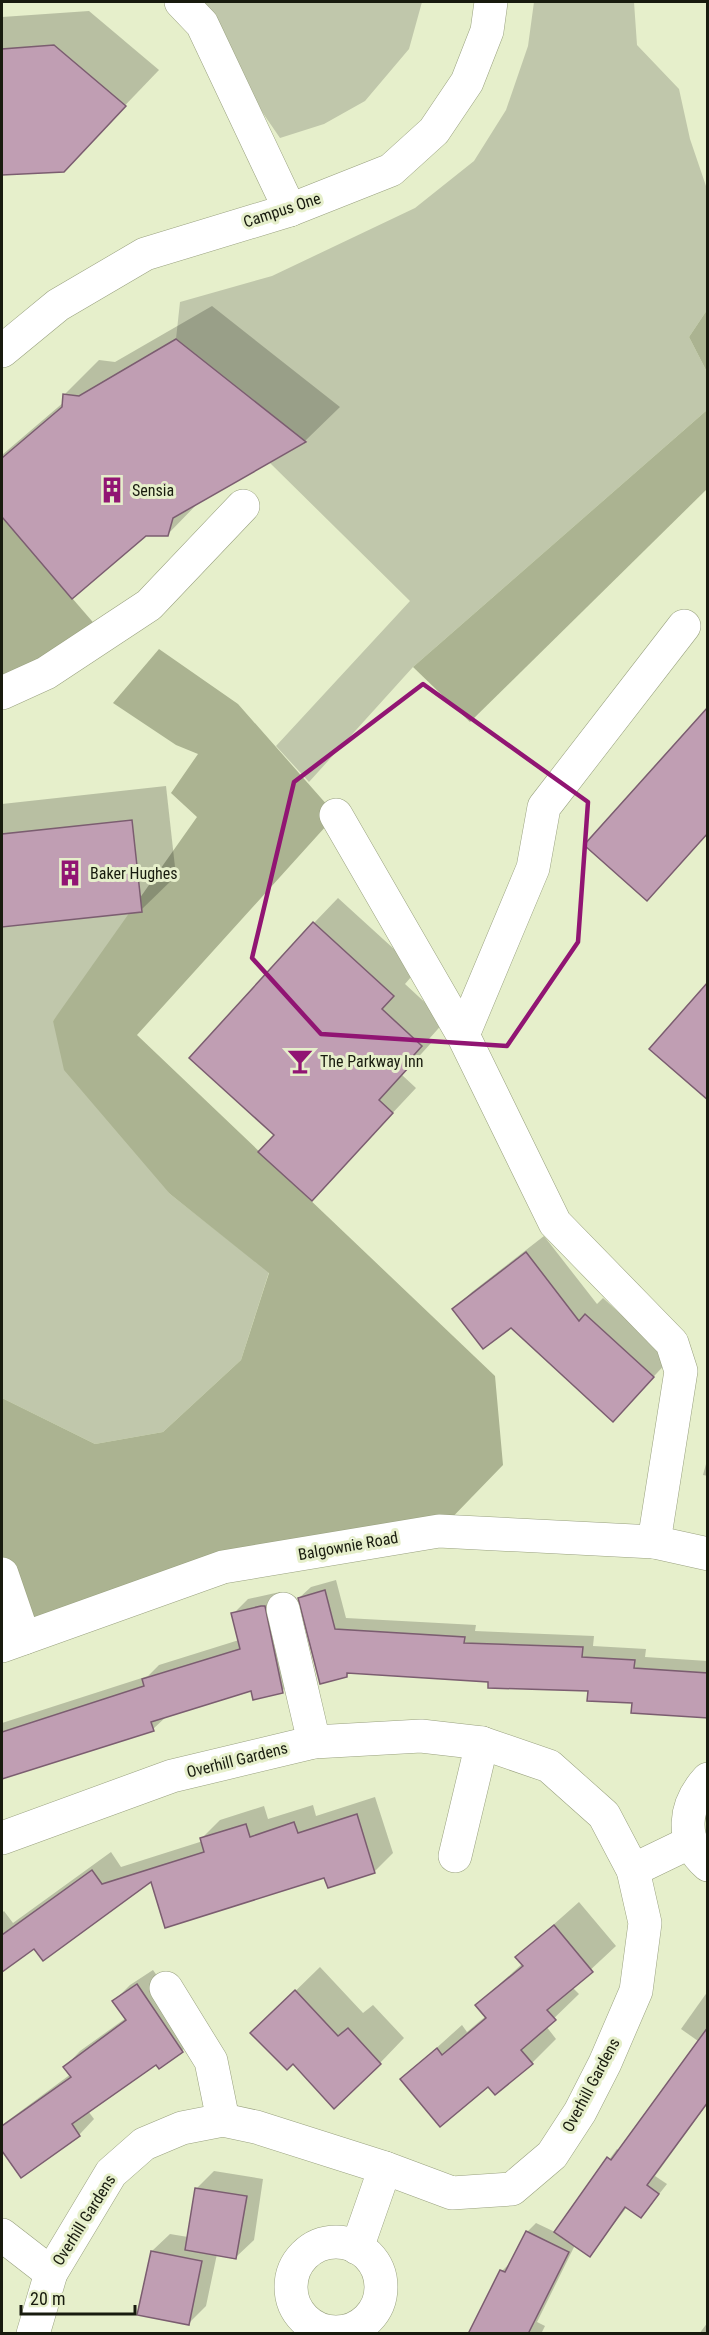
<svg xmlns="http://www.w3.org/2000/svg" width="709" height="2335" font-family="'Roboto Condensed',sans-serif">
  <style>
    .green { fill: #c0c7ab }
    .forest { fill: #abb391 }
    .shadow { fill: #0003 }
    .building { fill: #c09eb3; stroke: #7b5d70; stroke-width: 1.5 }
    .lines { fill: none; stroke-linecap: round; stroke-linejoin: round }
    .minor-casing { stroke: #99a17f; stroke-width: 34 }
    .minor { stroke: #fff; stroke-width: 33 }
    .marked { fill: none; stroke: #911573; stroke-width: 4.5; stroke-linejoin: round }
    .labels { text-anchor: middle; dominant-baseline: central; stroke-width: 6; stroke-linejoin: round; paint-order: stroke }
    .street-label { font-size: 16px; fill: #181b0e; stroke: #e6efcb }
    .poi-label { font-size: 16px; fill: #181b0e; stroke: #e6efcb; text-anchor: start }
  </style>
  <rect width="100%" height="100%" fill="#e6efcb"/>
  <g class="green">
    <polygon points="181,2 422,2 409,49 365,101 324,124 280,138 202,24"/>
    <polygon points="534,2 634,2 637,45 679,89 690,139 707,189 707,310 689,337 707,372 707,410 413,667 309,782 276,746 410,601 270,463 306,442 176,339 180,302 272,276 415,208 474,161 506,110 528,46"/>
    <polygon points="142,912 53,1021 170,1194 269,1272 241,1360 163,1432 95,1444 2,1398 2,927"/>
  </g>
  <g class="forest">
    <polygon points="707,310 707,372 689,337"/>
    <polygon points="707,410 707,489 470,722 413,667"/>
    <polygon points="2,517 104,635 2,692"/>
    <polygon points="159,649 238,704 336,815 137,1035 495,1376 503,1465 439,1531 223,1567 24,1638 2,1574 2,1398 95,1444 163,1432 241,1360 269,1273 170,1194 64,1070 53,1021 197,817 171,793 198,754 176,745 113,703"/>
  </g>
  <g class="shadow">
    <polygon points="89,11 159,70 63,170 2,173 2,17"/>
    <polygon points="212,306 340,407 305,441 201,500 167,535 146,535 72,597 2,515 2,455 64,402 64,395 99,360 115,362"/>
    <polygon points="708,710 708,834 647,899"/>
    <polygon points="166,786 176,876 141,910 2,925 2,804"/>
    <polygon points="338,898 417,970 405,984 445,1021 429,1039 432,1042 402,1075 416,1088 312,1199 276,1135 314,923"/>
    <polygon points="544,1236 597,1304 603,1298 670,1359 630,1402 511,1326 454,1309 472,1292"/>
    <polygon points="708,1457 708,1476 703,1475"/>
    <polygon points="336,1580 346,1618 476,1625 475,1631 594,1636 593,1646 646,1649 645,1657 708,1661 708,1716 589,1690 490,1680 350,1672 347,1675 299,1598 311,1587"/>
    <polygon points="280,1592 298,1676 282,1691 252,1689 167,1716 153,1729 2,1778 2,1723 148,1676 159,1665 239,1640 233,1614 248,1599"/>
    <polygon points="375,1797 393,1853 374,1872 152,1880 35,1947 2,1970 2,1913 4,1911 13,1923 111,1852 121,1867 203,1841 202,1838 220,1820 264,1806 268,1819 313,1805 316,1816"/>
    <polygon points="579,1902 616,1946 572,1987 579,1994 546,2026 556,2039 532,2063 488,2085 402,2079 462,2025 467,2032 486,2016 477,2005 523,1963 517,1957"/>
    <polygon points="320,1967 363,2013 373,2005 404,2038 380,2063 277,2009"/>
    <polygon points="153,1970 198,2035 182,2051 159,2067 157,2062 88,2111 94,2119 79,2135 21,2176 2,2148 2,2125 71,2074 65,2067 80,2051 126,2018 114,2001 130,1985"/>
    <polygon points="708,1991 708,2048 681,2029"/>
    <polygon points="708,2085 708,2103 655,2176 667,2184 641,2217 627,2207 590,2255 575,2245 537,2322 545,2326 541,2334 470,2334 502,2271 511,2262 527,2232 536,2223 555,2232 617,2149 620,2151"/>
    <polygon points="214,2171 263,2179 254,2240 236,2257 217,2254 206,2306 188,2324 152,2251 170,2234 188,2237 197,2188"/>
    <polygon points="708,2322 708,2334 699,2334"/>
  </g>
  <g class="building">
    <polygon points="54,45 126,106 64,172 2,175 2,49"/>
    <polygon points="176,339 306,442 173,518 168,536 146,536 72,599 2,517 2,458 62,407 63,394 79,396"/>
    <polygon points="708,707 708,833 647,901 584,845"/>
    <polygon points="132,820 142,912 2,927 2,834"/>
    <polygon points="313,922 394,996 382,1009 422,1046 406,1064 409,1067 379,1100 393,1113 312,1201 258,1152 274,1135 189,1058"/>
    <polygon points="708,982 708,1100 649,1049"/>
    <polygon points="526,1252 579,1321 585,1314 654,1377 613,1422 511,1328 483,1349 452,1309"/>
    <polygon points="325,1590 335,1629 465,1637 464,1643 583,1647 582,1657 635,1660 634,1668 708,1673 708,1718 631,1713 632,1703 587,1701 588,1691 488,1688 488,1682 347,1673 347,1677 320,1684 298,1598"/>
    <polygon points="261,1606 265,1606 283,1693 253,1700 251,1691 151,1722 154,1731 2,1779 2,1732 144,1686 142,1679 240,1649 231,1613"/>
    <polygon points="357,1814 375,1873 328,1888 324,1878 165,1928 151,1882 43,1961 34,1949 2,1972 2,1935 92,1870 102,1884 204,1852 200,1838 246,1824 250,1837 294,1822 298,1833"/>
    <polygon points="554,1925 593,1972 547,2010 556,2020 521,2050 533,2064 495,2095 488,2087 440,2127 400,2079 437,2048 442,2055 486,2018 475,2005 523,1966 515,1957"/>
    <polygon points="137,1984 183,2052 159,2069 156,2065 72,2124 80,2136 21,2178 2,2151 2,2126 71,2077 63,2067 126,2020 112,2001"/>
    <polygon points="295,1990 338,2036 348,2028 381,2064 334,2109 293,2064 287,2070 250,2033"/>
    <polygon points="708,2027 708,2102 647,2185 659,2194 641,2218 625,2207 590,2257 554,2232 607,2157 611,2160"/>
    <polygon points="195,2188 247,2196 236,2259 185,2250"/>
    <polygon points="526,2231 569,2252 528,2334 468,2334 500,2270 505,2272"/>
    <polygon points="151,2251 202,2261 189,2325 137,2315"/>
  </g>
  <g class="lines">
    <g class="minor-casing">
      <g id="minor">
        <polyline points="181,2 202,24 290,210"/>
        <polyline points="2,351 58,305 145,254 290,210 391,170 434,131 467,82 487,31 491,2"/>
        <polyline points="2,693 46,673 149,605 243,506"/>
        <polyline points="336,815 463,1035 555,1223 672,1343 681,1371 654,1542"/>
        <polyline points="463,1035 533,868 544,807 684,626"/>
        <polyline points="2,1574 24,1638"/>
        <polyline points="283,1609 314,1742"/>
        <polyline points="2,1646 223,1567 439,1531 654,1542 708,1554"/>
        <path d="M708 1779C684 1805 679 1840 708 1865"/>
        <polyline points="2,1838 172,1776 314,1742 421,1736 482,1743 549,1766 604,1815 633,1870 645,1923 636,1991 605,2063 580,2112 552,2155 512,2189 452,2193 385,2168 256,2127 223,2120 182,2128 144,2144 111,2173 51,2273 33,2334"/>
        <polyline points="455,1856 482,1743"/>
        <polyline points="633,1870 691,1842"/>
        <polyline points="166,1988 211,2061 223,2120"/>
        <polyline points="2,2235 51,2273"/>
        <circle cx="336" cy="2287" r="45"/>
        <polyline points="357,2248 385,2168"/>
      </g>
    </g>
    <use href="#minor" class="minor"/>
  </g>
  <path class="marked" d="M423 684 588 802 578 942 507 1046 321 1034 252 958 294 782Z"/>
  <defs>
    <g id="building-bare" transform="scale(2.07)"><path d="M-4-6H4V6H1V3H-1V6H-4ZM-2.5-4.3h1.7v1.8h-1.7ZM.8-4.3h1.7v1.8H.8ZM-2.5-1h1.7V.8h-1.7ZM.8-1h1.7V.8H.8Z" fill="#911573" stroke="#e6efcb" stroke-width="2.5" paint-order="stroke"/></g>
    <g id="bar-bare" transform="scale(2.07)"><path d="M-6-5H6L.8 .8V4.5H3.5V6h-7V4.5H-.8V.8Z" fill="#911573" stroke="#e6efcb" stroke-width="2.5" paint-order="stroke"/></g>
  </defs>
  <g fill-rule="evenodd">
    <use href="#building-bare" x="112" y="490"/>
    <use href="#building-bare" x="70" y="873"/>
    <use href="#bar-bare" x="300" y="1061"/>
  </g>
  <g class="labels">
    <g class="street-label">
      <text transform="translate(282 210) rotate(-18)">Campus One</text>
      <text transform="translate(348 1546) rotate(-10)">Balgownie Road</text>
      <text transform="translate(237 1760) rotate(-14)">Overhill Gardens</text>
      <text transform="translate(591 2085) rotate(-62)">Overhill Gardens</text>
      <text transform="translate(84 2220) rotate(-58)">Overhill Gardens</text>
    </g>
    <g class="poi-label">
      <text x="132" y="490">Sensia</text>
      <text x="90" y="873">Baker Hughes</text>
      <text x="320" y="1061">The Parkway Inn</text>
    </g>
  </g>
  <rect width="709" height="2335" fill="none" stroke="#181b0e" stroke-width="6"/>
  <path d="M21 2305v9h114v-9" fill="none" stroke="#181b0e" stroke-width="3"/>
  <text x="30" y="2305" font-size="18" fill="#181b0e" stroke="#e6efcb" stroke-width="4.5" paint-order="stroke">20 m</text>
</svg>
